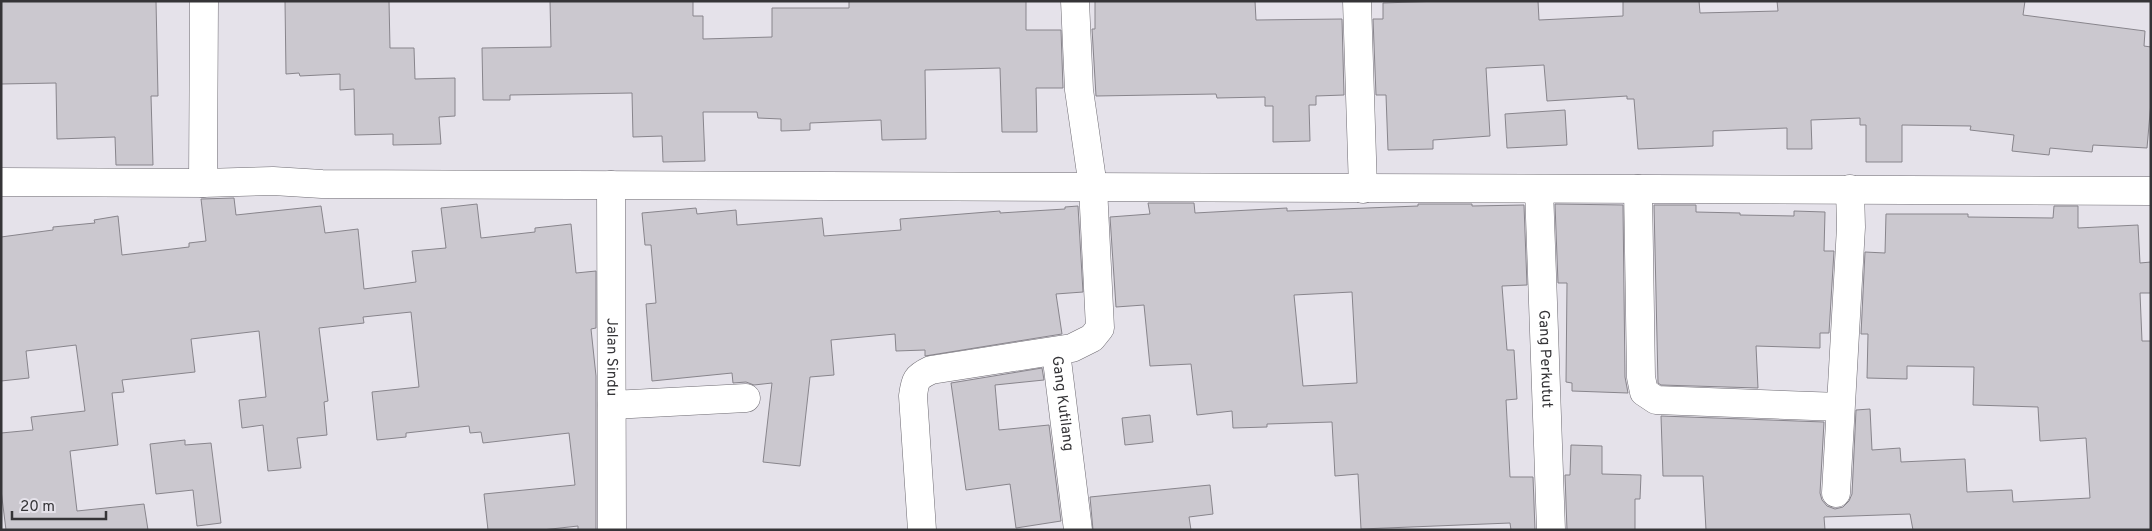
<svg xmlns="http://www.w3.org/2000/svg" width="2152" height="531" font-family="Overpass,sans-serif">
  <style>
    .building { fill: #cbc8cf; stroke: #88858c; fill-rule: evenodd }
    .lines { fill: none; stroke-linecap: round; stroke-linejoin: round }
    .minor-casing { stroke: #6e6b72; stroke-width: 29 }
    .minor { stroke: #fff; stroke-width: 28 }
    .labels { text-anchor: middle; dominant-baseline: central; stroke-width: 4; stroke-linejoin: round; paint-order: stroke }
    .street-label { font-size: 15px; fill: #353437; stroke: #e5e2ea }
  </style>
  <rect width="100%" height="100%" fill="#e5e2ea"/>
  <g class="building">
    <polygon points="1,1 156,1 158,96 151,96 153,165 116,165 115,137 57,139 56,83 1,84"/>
    <polygon points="285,1 389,1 390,48 414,48 415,79 455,78 455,116 439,117 441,144 393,145 393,134 355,135 354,89 340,90 340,74 300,76 299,73 286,74"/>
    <polygon points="550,1 693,1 693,16 703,16 703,39 772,37 772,8 849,8 849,1 1026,1 1026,30 1061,30 1063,88 1036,88 1037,132 1002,132 1000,68 925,70 926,139 882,140 881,120 810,123 810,130 781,131 781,119 758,118 757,112 703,112 705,161 663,162 662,136 633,137 632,93 510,95 510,100 483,100 482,48 551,47"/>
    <polygon points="1095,1 1255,1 1256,20 1342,19 1344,95 1316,96 1316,105 1309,105 1310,141 1273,142 1273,106 1265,106 1265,97 1217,98 1216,94 1096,96 1092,29 1095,29"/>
    <polygon points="1441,1 1538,1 1539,20 1623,16 1623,1 1699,1 1700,13 1778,11 1777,1 2025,1 2023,15 2145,31 2144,46 2151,47 2151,102 2147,148 2093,145 2092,152 2050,148 2049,155 2012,151 2014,135 1970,130 1971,126 1902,125 1902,162 1866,162 1866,125 1860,125 1860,118 1811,120 1812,149 1787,149 1787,128 1713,131 1713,146 1638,149 1634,99 1627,99 1627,96 1547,101 1544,65 1486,68 1490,136 1433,140 1433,149 1388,150 1386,95 1376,95 1373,19 1383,19 1383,3"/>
    <polygon points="1565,110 1567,145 1507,148 1505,114"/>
    <polygon points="234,198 236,215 321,206 325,233 358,229 364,289 416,282 412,251 446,248 441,208 477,204 481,238 535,232 535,228 571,224 576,273 596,271 596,328 591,329 596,376 596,530 578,530 578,526 542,530 488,530 484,494 575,485 569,433 483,443 481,432 470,433 469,426 406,433 406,437 377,440 372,392 419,387 411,312 363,317 364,323 319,328 328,401 324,402 327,435 297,438 301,468 268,471 263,425 242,428 239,400 266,397 259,331 191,339 195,372 122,380 124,392 112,393 118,445 70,451 77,511 144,504 148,530 6,530 1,490 1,433 33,430 31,417 85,411 76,345 26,351 29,378 1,381 1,237 53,230 53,227 95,223 94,220 118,216 122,255 189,247 189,243 206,241 201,199"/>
    <path d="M1148 203H1194L1195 213 1287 208V211L1316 210 1418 206V204H1472V206L1524 205 1527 285 1502 286 1507 350H1514L1517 399 1506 400 1510 477H1533L1535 530H1511L1510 523 1361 529 1358 474 1335 476 1332 422 1267 424V427L1233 428 1232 411 1197 415 1191 364 1150 366 1144 305 1116 307 1110 217 1150 214ZM1352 292 1357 383 1303 386 1294 295Z"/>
    <polygon points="1555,204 1623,205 1625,377 1628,393 1572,391 1572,383 1566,382 1567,283 1558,283"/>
    <polygon points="1654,205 1696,205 1696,212 1740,213 1740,215 1794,216 1794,211 1825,212 1824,251 1834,251 1829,333 1820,333 1820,348 1756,346 1758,388 1661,385 1658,383"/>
    <polygon points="1078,206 1083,292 1056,294 1062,334 925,356 925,350 896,351 895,334 831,340 834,375 810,377 800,466 763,462 772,383 754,385 746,382 733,383 732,373 652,381 646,304 656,303 651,245 645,245 642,213 696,208 697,214 736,210 737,225 822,218 824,236 901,230 900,219 1000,211 1000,213 1065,209 1065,207"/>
    <polygon points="2054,206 2078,206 2078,228 2138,225 2140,263 2151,262 2151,293 2140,293 2142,341 2151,341 2151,530 1913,530 1910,514 1824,517 1825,530 1706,530 1703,476 1663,476 1661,416 1824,422 1820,493 1822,500 1827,506 1835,509 1843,507 1849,501 1852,494 1856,410 1870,409 1872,450 1900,448 1901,462 1965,459 1967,492 2012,490 2013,502 2090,498 2086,438 2040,441 2038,407 1973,405 1974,367 1907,366 1907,379 1867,378 1868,334 1861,334 1865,252 1885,253 1886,214 1968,214 1968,217 2053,218"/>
    <polygon points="1042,368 1044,380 995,385 999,430 1049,425 1061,521 1016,528 1010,484 966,490 951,383"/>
    <polygon points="1150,415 1153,442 1125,445 1122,418"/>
    <polygon points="185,440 185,445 211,443 221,523 197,526 193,490 156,494 150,444"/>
    <polygon points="1571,445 1602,446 1602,474 1641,475 1640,499 1635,499 1635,530 1567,530 1565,475 1570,475"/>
    <polygon points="1210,485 1213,514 1189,517 1191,530 1093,530 1090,497"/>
  </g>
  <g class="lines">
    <g class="minor-casing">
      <g id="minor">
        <polyline points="1357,1 1363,189"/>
        <polyline points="1,182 203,183 273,181 322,184 2151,191"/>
        <polyline points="203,183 204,1"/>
        <path id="s1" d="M611 185 612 530"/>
        <path id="s2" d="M1539 189 1551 530"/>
        <polyline points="1638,189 1641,377 1644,392 1656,400 1840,407"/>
        <path id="s3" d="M1056 352 1078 530"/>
        <polyline points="612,405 746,398"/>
        <polyline points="1836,493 1851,227 1850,189"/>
        <path d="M922 530 913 396C915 380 916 377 931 370L1072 348 1092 338 1100 328 1093 187 1079 90 1075 1"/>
      </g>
    </g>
    <use href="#minor" class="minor"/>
  </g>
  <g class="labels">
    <g class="street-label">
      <text stroke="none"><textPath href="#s1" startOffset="172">Jalan Sindu</textPath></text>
      <text stroke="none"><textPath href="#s2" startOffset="170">Gang Perkutut</textPath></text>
      <text stroke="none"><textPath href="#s3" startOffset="52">Gang Kutilang</textPath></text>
    </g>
  </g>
  <rect width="2152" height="531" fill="none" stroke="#353437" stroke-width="5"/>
  <path d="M12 511v8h94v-8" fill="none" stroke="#353437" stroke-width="2.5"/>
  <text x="20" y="511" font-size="15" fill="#353437" stroke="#e5e2ea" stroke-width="4" paint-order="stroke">20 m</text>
</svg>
